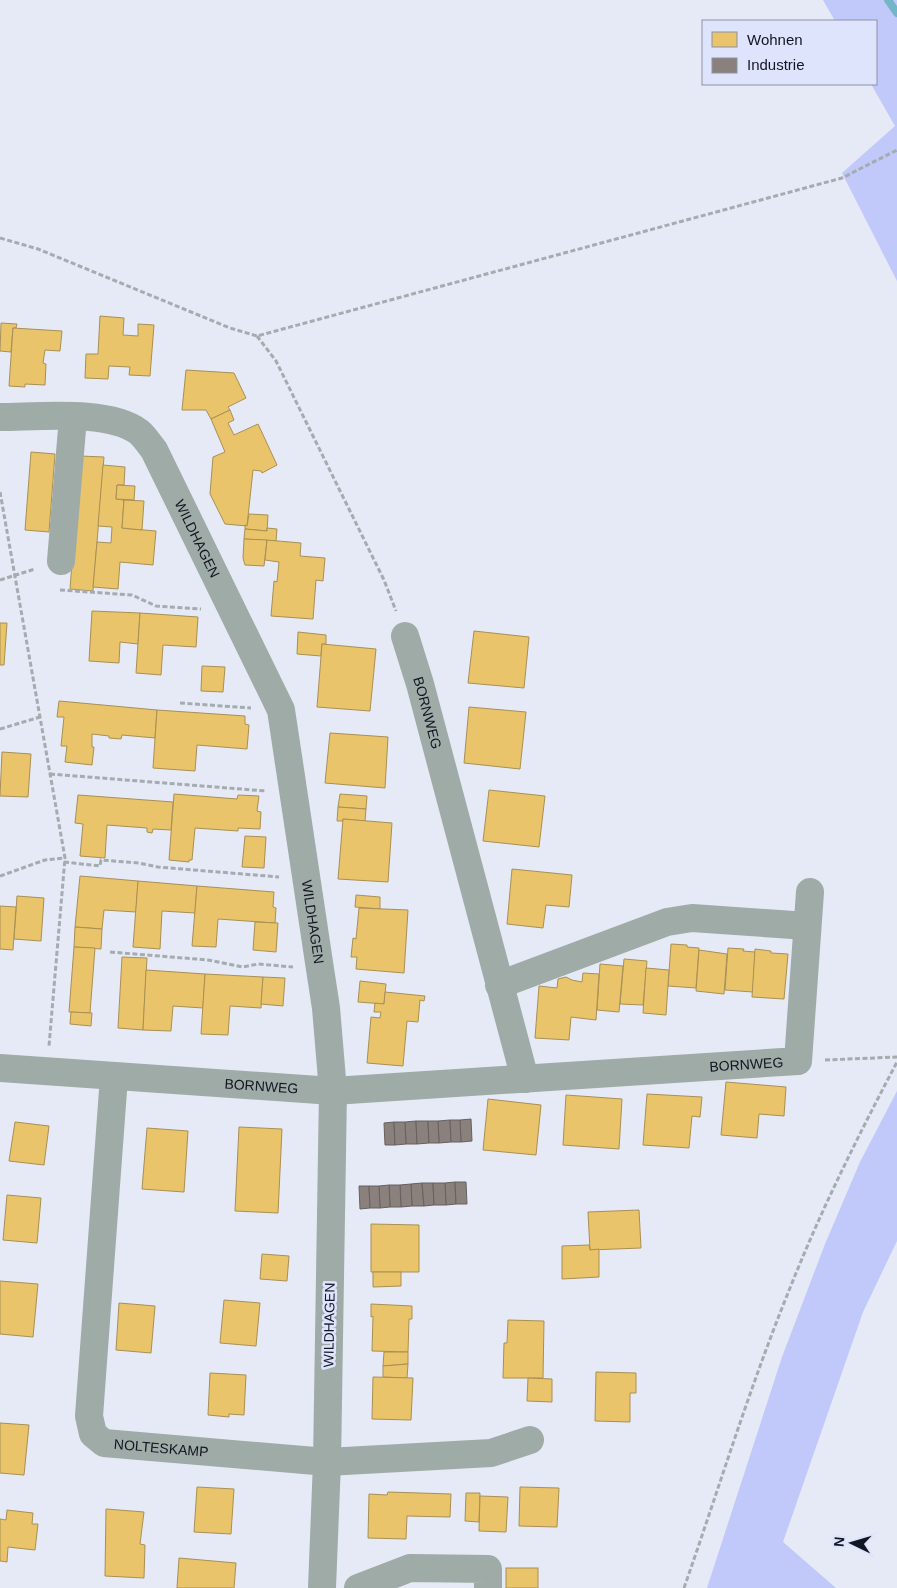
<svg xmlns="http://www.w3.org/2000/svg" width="897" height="1588" font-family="Helvetica,sans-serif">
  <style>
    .green { fill: #c0c9f9 }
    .homes { fill: #e9c46a; stroke: #a89054 }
    .industry { fill: #8a817c; stroke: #666161 }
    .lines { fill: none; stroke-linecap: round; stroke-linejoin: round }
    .stream { stroke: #74b5c8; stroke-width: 8 }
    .path { stroke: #a4acaf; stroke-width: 3; stroke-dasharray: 5 2.5; stroke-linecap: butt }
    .minor { stroke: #9eaba6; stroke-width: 28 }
    .labels { text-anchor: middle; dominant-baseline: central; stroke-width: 5; stroke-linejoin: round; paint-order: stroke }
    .street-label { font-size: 14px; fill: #121522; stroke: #dfe4fd }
  </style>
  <rect width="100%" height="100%" fill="#e6e9f6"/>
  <g class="green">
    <polygon points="823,0 897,0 897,281 842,173 895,126 871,84 876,84 876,21 835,21"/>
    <polygon points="897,1091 897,1241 863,1312 783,1542 836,1588 707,1588 782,1357 825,1244 860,1162"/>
  </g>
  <g class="homes">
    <polygon points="100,316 124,318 123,335 138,336 138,324 154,325 150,376 129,375 130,367 109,366 108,379 85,378 86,354 98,354"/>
    <polygon points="1,323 17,324 16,328 13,328 11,352 0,351"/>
    <polygon points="13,328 62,331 60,351 45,350 43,363 46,364 45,385 25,384 25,387 9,386"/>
    <polygon points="186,370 234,373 246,398 228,407 230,410 211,419 206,410 182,410"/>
    <polygon points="230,410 234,420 228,423 234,435 258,424 277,465 262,473 261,471 253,470 247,526 225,524 210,494 213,457 225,452 211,419"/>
    <polygon points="31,452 55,454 49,532 25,530"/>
    <polygon points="80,456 104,457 93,591 70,589"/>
    <polygon points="103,465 125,467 124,485 117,485 116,499 124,500 122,528 156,531 153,565 120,562 118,589 93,587 97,542 111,543 112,527 98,526"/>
    <polygon points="117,485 135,486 134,500 116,499"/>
    <polygon points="124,500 144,501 142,530 122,528"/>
    <polygon points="249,514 268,515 267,531 245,529 245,525 247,526"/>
    <polygon points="267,528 277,529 276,541 244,539 245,529 267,531"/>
    <polygon points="244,539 267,540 264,566 245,565 243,558"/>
    <polygon points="267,540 301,543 300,556 325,558 323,581 316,580 313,619 271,616 274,581 277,582 279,562 265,560"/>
    <polygon points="92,611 140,613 138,644 120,642 119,663 89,661"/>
    <polygon points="140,613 198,617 196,647 163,645 161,675 136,673"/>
    <polygon points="0,623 7,623 4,665 0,665"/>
    <polygon points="474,631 529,637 524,688 468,683"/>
    <polygon points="298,632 326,635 326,644 322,644 321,656 297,654"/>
    <polygon points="322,644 376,649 370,711 317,707"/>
    <polygon points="202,666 225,667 223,692 201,691"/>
    <polygon points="59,701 157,710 155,738 122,735 121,739 109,738 109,736 92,734 92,747 94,747 92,765 65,762 67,746 61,746 64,717 57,717"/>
    <polygon points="469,707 526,712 520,769 464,763"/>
    <polygon points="157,710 245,716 245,724 249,725 247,749 197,745 195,771 153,768"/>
    <polygon points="330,733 388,737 385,788 325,783"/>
    <polygon points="2,752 31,754 28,797 0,796"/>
    <polygon points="489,790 545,796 539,847 483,841"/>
    <polygon points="174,794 237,799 238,795 259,796 257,811 261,812 260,829 238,828 238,831 195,828 192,860 189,860 189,862 169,860"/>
    <polygon points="340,794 367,796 366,809 338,807"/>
    <polygon points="78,795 173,802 171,830 153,829 152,833 147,832 147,828 107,825 105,858 80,856 83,824 75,823"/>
    <polygon points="338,807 366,809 365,821 343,819 343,821 337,821"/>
    <polygon points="343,819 392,823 388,882 338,879"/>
    <polygon points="245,836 266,837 264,868 242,867"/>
    <polygon points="512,869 572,875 569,907 546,905 543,928 507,924"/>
    <polygon points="80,876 138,881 136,912 104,910 102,929 75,927"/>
    <polygon points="138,881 197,886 195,913 162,911 160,949 133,947"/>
    <polygon points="197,886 274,892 273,907 276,908 275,923 218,919 216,947 192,946"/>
    <polygon points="356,895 380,897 380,909 355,907"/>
    <polygon points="17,896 44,898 41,941 14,939"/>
    <polygon points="0,906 16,907 13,950 0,949"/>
    <polygon points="359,908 408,910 404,973 356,969 357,957 351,957 353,938 356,939"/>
    <polygon points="255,922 278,923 276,952 253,950"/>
    <polygon points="75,927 102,929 101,949 74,947"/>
    <polygon points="671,944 687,945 687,947 699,948 696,988 668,986"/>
    <polygon points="74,947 95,948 90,1013 69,1012"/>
    <polygon points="728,948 744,949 743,951 755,952 753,992 725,990"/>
    <polygon points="755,949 771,951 771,953 788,954 784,999 752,997"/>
    <polygon points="699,950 727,954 724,994 696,991"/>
    <polygon points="122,957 147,958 143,1030 118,1028"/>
    <polygon points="624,959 647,961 643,1005 620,1004"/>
    <polygon points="600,964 623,966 619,1012 597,1010"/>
    <polygon points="646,968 669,970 666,1015 643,1013"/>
    <polygon points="146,970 205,974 203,1008 173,1006 171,1031 143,1030"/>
    <polygon points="583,973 599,974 596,1020 571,1017 569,1040 535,1038 539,986 557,988 558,979 566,977 572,980 582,982"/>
    <polygon points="205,974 263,977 261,1008 230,1006 228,1035 201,1034"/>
    <polygon points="263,977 285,978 283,1006 261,1004"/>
    <polygon points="360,981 386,984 384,1004 358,1002"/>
    <polygon points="385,992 425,996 424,1001 420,1000 418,1022 407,1021 403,1066 367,1063 371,1017 380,1018 381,1012 374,1012 375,1003 384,1004"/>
    <polygon points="71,1012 92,1013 91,1026 70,1024"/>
    <polygon points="726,1082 786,1087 784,1116 759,1114 757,1138 721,1135"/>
    <polygon points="647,1094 702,1097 700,1117 692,1116 689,1148 643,1145"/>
    <polygon points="566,1095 622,1099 619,1149 563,1145"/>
    <polygon points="488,1099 541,1105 536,1155 483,1150"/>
    <polygon points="15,1122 49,1126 44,1165 9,1161"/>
    <polygon points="239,1127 282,1129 278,1213 235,1211"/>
    <polygon points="147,1128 188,1131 184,1192 142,1189"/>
    <polygon points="7,1195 41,1198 37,1243 3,1240"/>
    <polygon points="639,1210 641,1248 590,1250 588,1212"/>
    <polygon points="371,1224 419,1225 419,1272 371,1272"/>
    <polygon points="589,1245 590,1250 599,1249 599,1277 562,1279 562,1246"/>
    <polygon points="262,1254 289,1256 287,1281 260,1279"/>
    <polygon points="373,1272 401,1272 401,1286 373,1287"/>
    <polygon points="0,1281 38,1284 33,1337 0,1334"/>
    <polygon points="224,1300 260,1303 256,1346 220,1343"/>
    <polygon points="119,1303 155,1306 151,1353 116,1350"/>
    <polygon points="371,1304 412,1306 412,1319 409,1319 408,1352 372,1351 373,1316 371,1317"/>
    <polygon points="508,1320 544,1321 543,1378 503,1378 504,1343 507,1343"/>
    <polygon points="384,1352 408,1352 408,1364 383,1366"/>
    <polygon points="408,1364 407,1378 383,1377 383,1366"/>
    <polygon points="596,1372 636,1373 636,1393 630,1393 630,1422 595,1421"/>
    <polygon points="210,1373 246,1375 244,1415 229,1414 229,1417 208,1415"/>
    <polygon points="373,1377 413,1378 411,1420 372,1419"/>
    <polygon points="528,1378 552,1379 552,1402 527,1401"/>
    <polygon points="0,1423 29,1425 24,1475 0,1473"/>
    <polygon points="197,1487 234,1489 231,1534 194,1532"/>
    <polygon points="520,1487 559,1488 557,1527 519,1526"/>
    <polygon points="388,1492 451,1494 450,1517 407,1516 406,1539 368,1538 369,1494 387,1495"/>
    <polygon points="466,1493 480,1493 479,1522 465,1521"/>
    <polygon points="480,1496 508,1497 506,1532 479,1531"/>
    <polygon points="106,1509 144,1512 140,1544 145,1545 144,1578 105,1576"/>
    <polygon points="7,1510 33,1513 32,1524 38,1524 35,1550 8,1547 7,1562 0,1561 0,1519 6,1520"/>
    <polygon points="179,1558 236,1563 234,1588 177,1588"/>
    <rect x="506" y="1568" width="32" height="20"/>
  </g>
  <g class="industry">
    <polygon points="471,1119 472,1141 461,1142 460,1120"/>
    <polygon points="450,1120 451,1142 439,1143 438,1121"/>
    <polygon points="450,1120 460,1120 461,1142 451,1142"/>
    <polygon points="416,1121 417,1144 406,1144 405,1122"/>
    <polygon points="416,1121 428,1121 429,1143 417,1144"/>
    <polygon points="428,1121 438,1121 439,1143 429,1143"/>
    <polygon points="394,1122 395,1145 385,1145 384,1123"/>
    <polygon points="394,1122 405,1122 406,1144 395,1145"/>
    <polygon points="455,1182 456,1204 446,1205 445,1183"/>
    <polygon points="455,1182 466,1182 467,1204 456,1204"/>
    <polygon points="422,1183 424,1206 412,1206 411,1184"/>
    <polygon points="422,1183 433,1183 434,1205 424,1206"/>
    <polygon points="433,1183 445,1183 446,1205 434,1205"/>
    <polygon points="411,1184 412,1206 401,1207 400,1185"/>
    <polygon points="389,1185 400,1185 401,1207 390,1207"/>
    <polygon points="389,1185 390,1207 380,1208 379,1186"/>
    <polygon points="359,1186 369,1186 370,1208 360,1209"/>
    <polygon points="369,1186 379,1186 380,1208 370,1208"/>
  </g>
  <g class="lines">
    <polyline class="stream" points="888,0 897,13"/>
    <g class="path">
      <polyline points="0,238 38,249 230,328 257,336 842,178 897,150"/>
      <polyline points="257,336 276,361 384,580 396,611"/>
      <polyline points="0,492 65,858 49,1046"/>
      <polyline points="0,580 35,569"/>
      <polyline points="60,590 132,595 156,606 201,609"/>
      <polyline points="180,703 251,708"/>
      <polyline points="0,729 40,717"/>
      <polyline points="50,774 266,791"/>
      <polyline points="64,862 100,866 101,860 139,863 158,867 279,877"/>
      <polyline points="0,876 45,860 65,858"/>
      <polyline points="110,952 208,960 243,967 258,964 293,967"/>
      <polyline points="825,1060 897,1057"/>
      <path d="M684 1588C719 1488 750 1386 790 1288 821 1210 858 1136 897 1062"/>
    </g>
    <g class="minor">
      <path id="s1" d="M0 417C37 417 109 409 139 432 145 437 149 444 154 450L281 710 320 969 326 1008 333 1091 327 1462 322 1588"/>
      <polyline points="61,561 73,417"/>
      <path id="s2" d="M405 636 420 684 525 1079"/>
      <polyline points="499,985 667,922 692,918 807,926"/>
      <path id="s3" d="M0 1068 333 1091 798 1061 810 892"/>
      <path id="s4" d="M114 1077 89 1416 93 1434 104 1443 327 1462 491 1453 530 1440"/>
      <polyline points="358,1588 410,1568 488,1569 488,1588"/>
    </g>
  </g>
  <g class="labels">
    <g class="street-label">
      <text stroke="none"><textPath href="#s1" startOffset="264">WILDHAGEN</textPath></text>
      <text stroke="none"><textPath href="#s2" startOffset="80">BORNWEG</textPath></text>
      <text stroke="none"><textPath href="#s1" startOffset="669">WILDHAGEN</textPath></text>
      <text stroke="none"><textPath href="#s3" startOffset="748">BORNWEG</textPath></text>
      <text stroke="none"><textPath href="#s3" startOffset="262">BORNWEG</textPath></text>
      <text transform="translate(329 1325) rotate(-89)">WILDHAGEN</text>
      <text stroke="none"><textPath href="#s4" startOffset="430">NOLTESKAMP</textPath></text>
    </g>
  </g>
  <rect x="702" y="20" width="175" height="65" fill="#dfe4fd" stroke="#8d91a5"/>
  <rect x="712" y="32" width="25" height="15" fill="#e9c46a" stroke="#8d91a5"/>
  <text x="747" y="45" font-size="15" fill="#121522">Wohnen</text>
  <rect x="712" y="58" width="25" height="15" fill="#8a817c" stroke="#8d91a5"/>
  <text x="747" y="70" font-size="15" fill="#121522">Industrie</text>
  <g transform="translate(852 1543) rotate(275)" stroke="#dfe4fd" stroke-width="4" paint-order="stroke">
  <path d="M0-4L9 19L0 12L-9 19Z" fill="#121522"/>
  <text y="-8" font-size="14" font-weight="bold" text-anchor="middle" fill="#121522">N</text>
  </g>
</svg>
